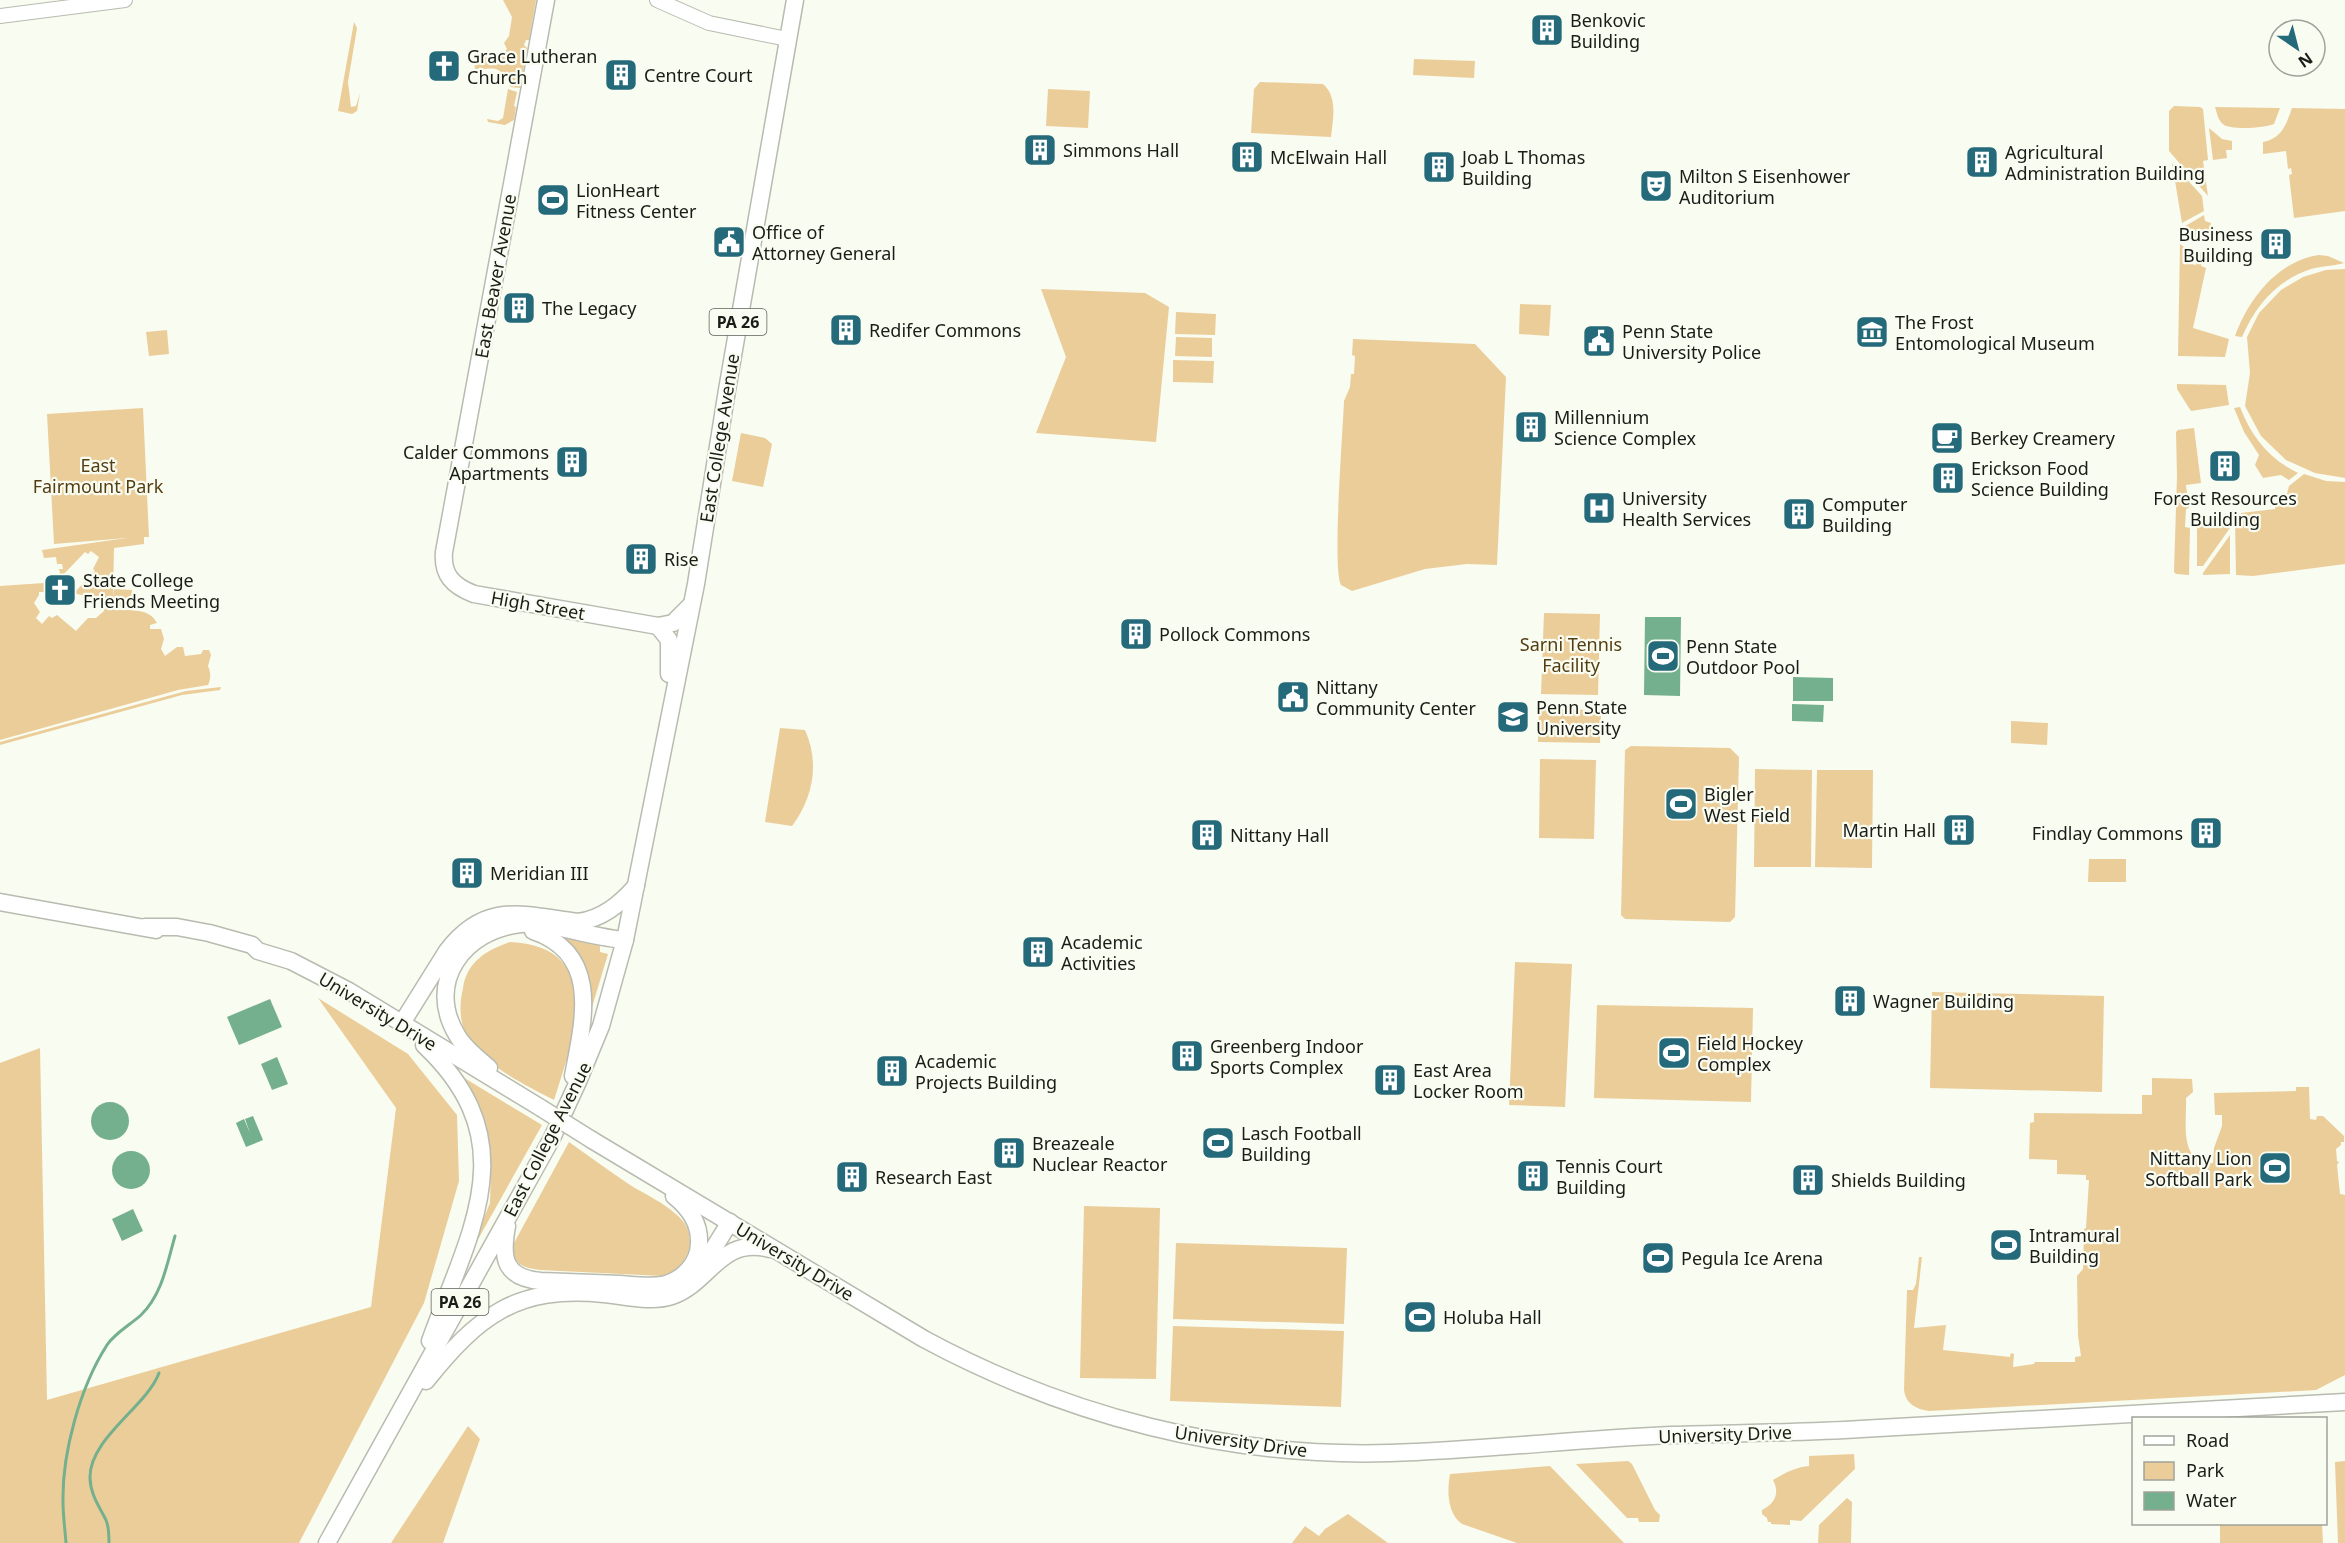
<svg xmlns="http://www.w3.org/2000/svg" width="2345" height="1543" font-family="'Noto Sans',sans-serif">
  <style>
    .green { fill: #ebcd9a }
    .water { fill: #74b08d }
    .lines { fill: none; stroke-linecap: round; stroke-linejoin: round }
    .stream { stroke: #74b08d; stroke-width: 3 }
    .minor-casing { stroke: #b8bbaf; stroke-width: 16 }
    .major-casing { stroke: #b8bbaf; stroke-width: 19 }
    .minor { stroke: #fff; stroke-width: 14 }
    .major { stroke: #fff; stroke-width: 16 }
    .major-bridge-casing { stroke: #b8bbaf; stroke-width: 19; stroke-linecap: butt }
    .major-bridge { stroke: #fff; stroke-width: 16 }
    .labels { text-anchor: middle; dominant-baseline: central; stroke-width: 4.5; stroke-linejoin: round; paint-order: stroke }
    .shield { fill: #f9fcf0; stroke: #5e5f59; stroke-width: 1.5 }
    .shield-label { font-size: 16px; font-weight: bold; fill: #1b1c18 }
    .poi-label { font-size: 18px; fill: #1b1c18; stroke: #f9fcf0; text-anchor: start }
    .street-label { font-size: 18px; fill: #1b1c18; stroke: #f9fcf0 }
    .park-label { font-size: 18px; fill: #533d12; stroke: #f9fcf0 }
  </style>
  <rect width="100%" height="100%" fill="#f9fcf0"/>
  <g class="green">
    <path d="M503 0H536L529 40H526L524 45 527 48 520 88 510 87 511 83C495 63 496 70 475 69L473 53 482 51 485 56 489 58 494 55 501 56 507 49 504 43 509 36 512 17Z"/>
    <polygon points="354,22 357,28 348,82 351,107 356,106 360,93 357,111 352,114 338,111"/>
    <polygon points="1414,59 1475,61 1474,78 1413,75"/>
    <path d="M1260 82 1323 84C1338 97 1333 119 1331 137L1251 133 1254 89Z"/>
    <polygon points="508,89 517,92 514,106 516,107 514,120 505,125 488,122 487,119 498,121 503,118"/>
    <polygon points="1048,89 1090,91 1088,128 1046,126"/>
    <polygon points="2174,106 2200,107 2203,109 2208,160 2203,161 2208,196 2169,151 2169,111"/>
    <path d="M2215 107 2280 108 2274 124C2266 128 2232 130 2224 125 2218 121 2217 113 2215 107Z"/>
    <path d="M2292 108 2345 109V211L2294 218 2289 175 2292 174 2291 168 2288 169 2286 151 2263 154V142C2282 138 2286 125 2292 108Z"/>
    <polygon points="2209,128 2222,139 2232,141 2232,150 2226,150 2227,158 2213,160"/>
    <polygon points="2172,163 2202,196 2204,211 2182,223"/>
    <polygon points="2204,215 2205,221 2211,223 2207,240 2180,236 2182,228"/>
    <polygon points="2180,244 2188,250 2186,263 2196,265 2198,254 2205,250 2210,251 2209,257 2203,256 2201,266 2206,268 2193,328 2229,339 2225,357 2178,356"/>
    <path d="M2319 255 2328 256 2344 263C2334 266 2322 266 2311 269 2277 280 2256 305 2242 337L2235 336C2249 298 2278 261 2319 255Z"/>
    <polygon points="2345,269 2345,478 2315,473 2286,460 2261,436 2245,406 2250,373 2247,337 2259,313 2281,290 2303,277 2326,270"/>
    <polygon points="1041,289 1145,293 1169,307 1156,442 1036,433 1066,357"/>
    <polygon points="1520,304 1551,305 1549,336 1519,334"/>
    <polygon points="1176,312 1216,314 1215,335 1175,334"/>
    <polygon points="167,330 169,354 149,356 146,332"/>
    <polygon points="1176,337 1212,338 1212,357 1175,356"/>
    <path d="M1353 339 1475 344 1506 377 1497 565 1467 564 1425 569 1352 591 1341 585C1332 569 1343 429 1344 401L1350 387 1351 374H1354L1355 356 1352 355Z"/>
    <polygon points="1173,360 1214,361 1213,383 1173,382"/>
    <polygon points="2177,384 2226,385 2229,405 2191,411 2177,389"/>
    <path d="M2240 407C2251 436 2269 459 2298 473L2289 480 2281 475 2263 478 2255 465 2259 455 2244 432 2234 408Z"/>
    <path d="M143 408 149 537H144V544L114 548 113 597 114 589 132 590 131 607H113L115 610C129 610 150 608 157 623L150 625V629H161L164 639 161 649 165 656 177 647H183L185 656 201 654 203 650H209L211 655 208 666C211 673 211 678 208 685L178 690 0 740V586L44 583 48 586 47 592H39V595L34 603 40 612 36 618 42 624 49 616 52 618 57 615 76 631 88 618H96L104 611V606L99 600 74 593 95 571 93 569 99 557 91 551 88 554 85 552 61 577 59 569H63L62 564H57L56 557 44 558 42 550 127 538 54 544 47 414Z"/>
    <polygon points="2194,428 2201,483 2186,485 2189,508 2186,509 2185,527 2190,528 2189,575 2176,574 2174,572 2177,476 2176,432 2178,430"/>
    <polygon points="741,433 765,438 772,444 763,487 732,481"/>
    <polygon points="2304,474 2326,481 2345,482 2345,564 2253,576 2236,575 2235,523 2239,523 2241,513 2275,509 2275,506 2284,505 2289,486"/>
    <polygon points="2197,521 2230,523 2230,528 2203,566 2197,566"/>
    <polygon points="2230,535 2230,574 2203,575 2203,573"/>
    <polygon points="1544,613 1600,614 1598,695 1541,694"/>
    <polygon points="221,687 220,690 182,695 0,745 0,742 186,691"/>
    <polygon points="1539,709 1601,710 1600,743 1538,742"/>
    <polygon points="2011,721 2048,723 2047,745 2011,743"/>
    <path d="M780 728 805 730C820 763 813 798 792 826L765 822Z"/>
    <polygon points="1631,746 1730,748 1739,757 1735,917 1730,922 1625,919 1621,915 1625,750"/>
    <polygon points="1540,759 1596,760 1594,839 1539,838"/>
    <polygon points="1755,769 1812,770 1811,867 1754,867"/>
    <polygon points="1817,770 1873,770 1872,868 1815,867"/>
    <polygon points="2089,859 2126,859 2126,882 2088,882"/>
    <polygon points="555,934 600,942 600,952 608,954 586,1027 589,1003"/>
    <path d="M510 942C607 946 573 1041 554 1100 523 1084 478 1063 464 1029 459 1016 460 1001 463 988 467 961 487 950 510 942Z"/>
    <polygon points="1515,962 1572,964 1565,1107 1509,1105"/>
    <polygon points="1932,992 2104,996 2102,1092 1930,1088"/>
    <polygon points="318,998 408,1054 457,1115 459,1181 424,1303 299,1543 0,1543 0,1063 40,1048 47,1400 371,1307 396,1108"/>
    <polygon points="1597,1005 1753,1008 1751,1102 1594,1098"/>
    <polygon points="461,1076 542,1125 467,1259 490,1203 491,1167 488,1134 476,1101"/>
    <path d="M2152 1078 2192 1079 2193 1092 2186 1098C2187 1122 2178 1164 2213 1163L2214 1148 2222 1126V1115H2215L2214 1093 2296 1091V1087H2309L2310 1119 2316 1120 2317 1116H2323L2344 1136V1142H2341V1145L2336 1149 2337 1161 2339 1162 2337 1165 2340 1194 2345 1195V1375L2316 1390 1929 1411C1915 1409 1905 1403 1904 1389L1907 1290H1913L1916 1284 1919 1257H1922L1914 1328 1946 1325 1943 1350 2010 1357 2011 1353 2014 1354 2013 1367 2034 1364 2035 1362H2075V1357L2081 1356 2078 1336 2077 1276 2083 1269 2084 1229 2086 1228 2089 1180H2086V1175L2057 1174V1160L2029 1159 2030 1123 2034 1122V1113L2142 1114V1095H2152Z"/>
    <path d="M569 1142C589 1156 609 1171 630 1185 645 1194 664 1203 677 1215 701 1235 689 1268 662 1276L540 1270C521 1267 511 1264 514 1243Z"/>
    <polygon points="1084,1206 1160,1208 1156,1379 1080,1378"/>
    <polygon points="1176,1243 1347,1248 1344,1324 1173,1319"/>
    <polygon points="1173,1326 1344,1331 1341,1407 1170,1401"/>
    <polygon points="468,1426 480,1439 443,1543 391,1543"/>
    <path d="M1854 1454 1855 1469 1801 1521 1790 1520V1525L1771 1524V1522H1768L1767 1518 1762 1514V1510C1775 1504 1780 1493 1773 1480 1785 1473 1796 1467 1809 1466V1456Z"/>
    <polygon points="1628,1461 1632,1464 1655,1510 1660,1515 1659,1522 1639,1522 1638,1518 1627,1518 1576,1464"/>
    <polygon points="2345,1461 2345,1543 2338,1543 2335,1462"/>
    <path d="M1550 1466 1624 1543H1517L1462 1524C1447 1513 1447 1491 1450 1474Z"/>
    <polygon points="1847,1498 1852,1502 1851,1543 1818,1543 1819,1525"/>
    <polygon points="1348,1514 1388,1543 1292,1543 1305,1526 1319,1536 1325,1529"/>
    <polygon points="2220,1524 2322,1524 2323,1543 2220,1543"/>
  </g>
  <g class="water">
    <polygon points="1645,617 1681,617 1680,696 1644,695"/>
    <polygon points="1793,677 1833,678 1833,701 1793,701"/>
    <polygon points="1792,704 1824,705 1823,722 1792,721"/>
    <polygon points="270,999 282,1027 239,1045 227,1017"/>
    <polygon points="277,1057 288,1084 272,1090 261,1064"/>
    <circle cx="110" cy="1121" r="19"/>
    <polygon points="253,1116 263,1140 246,1147 236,1123 244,1119 250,1133 245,1119"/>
    <circle cx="131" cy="1170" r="19"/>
    <polygon points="133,1209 143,1231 122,1241 112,1219"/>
  </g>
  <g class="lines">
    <g class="stream">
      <path d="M66 1543C65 1529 63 1516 63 1502 62 1453 80 1387 107 1345 115 1333 130 1325 141 1315 162 1295 167 1264 175 1236"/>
      <path d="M109 1543C109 1536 109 1527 106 1520 99 1506 90 1494 90 1477 90 1438 147 1406 159 1373"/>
    </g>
    <g class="minor-casing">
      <g id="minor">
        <polyline points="657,0 709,23 787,39"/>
        <polyline points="0,16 125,0"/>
      </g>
    </g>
    <g class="major-casing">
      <g id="major">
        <path d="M546 0 444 552C442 575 453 586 474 594L658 626 673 623 691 605"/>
        <polyline points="658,626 669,640 669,674"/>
        <polyline points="0,902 156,930"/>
        <polyline points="145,927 177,927 209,933 252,945 258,951 291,961 349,991 541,1108"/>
        <path d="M533 931C602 954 583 1022 573 1076"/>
        <path d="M402 1023 447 951C486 900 524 915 578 922 602 919 620 904 636 886"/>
        <path d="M424 1045C527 1142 470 1230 430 1341"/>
        <path d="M489 1068C478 1058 464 1048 457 1035 425 982 464 930 521 924 551 922 593 938 625 940"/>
        <path d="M592 1140 924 1339C1067 1416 1228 1458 1390 1453 1484 1450 1578 1439 1672 1435 1735 1433 1798 1433 1861 1429 2022 1420 2183 1410 2345 1402"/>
        <path d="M507 1226C501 1258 504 1278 541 1281 568 1282 594 1283 620 1284 634 1285 649 1287 662 1285 682 1281 699 1263 699 1243 700 1223 689 1208 674 1196"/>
        <polyline points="702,1267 730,1222"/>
        <path d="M426 1381C478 1316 517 1285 604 1294 625 1296 652 1303 672 1296 711 1282 720 1236 770 1249"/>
        <polyline points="327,1543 552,1138 577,1084 601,1026 625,940 696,584 727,390 795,0"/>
      </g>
    </g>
    <use href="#minor" class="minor"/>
    <use href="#major" class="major"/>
    <g class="major-bridge-casing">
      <polyline id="major-bridge" points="541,1108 592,1140"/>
    </g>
    <use href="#major-bridge" class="major-bridge"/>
  </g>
  <defs>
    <g id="building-square" transform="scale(1.725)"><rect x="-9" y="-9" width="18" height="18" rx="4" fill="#256a7a" stroke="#f9fcf0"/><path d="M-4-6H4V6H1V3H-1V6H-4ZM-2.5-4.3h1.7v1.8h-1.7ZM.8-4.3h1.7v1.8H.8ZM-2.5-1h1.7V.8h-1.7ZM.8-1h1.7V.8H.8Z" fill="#fff"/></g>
    <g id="church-square" transform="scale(1.725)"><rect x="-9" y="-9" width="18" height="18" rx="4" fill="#256a7a" stroke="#f9fcf0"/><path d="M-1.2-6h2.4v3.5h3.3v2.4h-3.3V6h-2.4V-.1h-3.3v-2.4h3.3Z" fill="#fff"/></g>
    <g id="theatre-square" transform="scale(1.725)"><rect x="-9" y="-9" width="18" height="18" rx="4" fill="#256a7a" stroke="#f9fcf0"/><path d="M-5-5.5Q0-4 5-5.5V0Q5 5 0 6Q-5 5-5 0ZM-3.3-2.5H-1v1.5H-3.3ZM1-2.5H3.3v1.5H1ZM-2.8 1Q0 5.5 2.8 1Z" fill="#fff"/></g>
    <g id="stadium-square" transform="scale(1.725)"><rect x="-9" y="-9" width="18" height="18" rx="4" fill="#256a7a" stroke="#f9fcf0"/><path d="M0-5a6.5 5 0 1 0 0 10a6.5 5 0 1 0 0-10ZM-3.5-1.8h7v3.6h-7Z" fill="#fff"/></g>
    <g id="civic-square" transform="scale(1.725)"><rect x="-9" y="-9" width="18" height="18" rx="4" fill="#256a7a" stroke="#f9fcf0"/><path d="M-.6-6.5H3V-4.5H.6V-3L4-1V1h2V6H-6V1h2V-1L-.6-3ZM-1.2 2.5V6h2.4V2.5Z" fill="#fff"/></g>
    <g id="museum-square" transform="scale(1.725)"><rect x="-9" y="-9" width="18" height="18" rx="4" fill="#256a7a" stroke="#f9fcf0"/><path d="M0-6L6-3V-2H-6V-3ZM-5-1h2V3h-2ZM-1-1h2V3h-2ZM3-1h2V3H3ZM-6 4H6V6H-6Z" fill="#fff"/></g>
    <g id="cafe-square" transform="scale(1.725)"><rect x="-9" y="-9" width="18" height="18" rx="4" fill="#256a7a" stroke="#f9fcf0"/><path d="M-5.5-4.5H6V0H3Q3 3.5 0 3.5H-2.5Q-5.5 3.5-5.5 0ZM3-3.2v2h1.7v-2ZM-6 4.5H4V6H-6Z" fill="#fff"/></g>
    <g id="hospital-square" transform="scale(1.725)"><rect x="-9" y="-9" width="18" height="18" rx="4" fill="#256a7a" stroke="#f9fcf0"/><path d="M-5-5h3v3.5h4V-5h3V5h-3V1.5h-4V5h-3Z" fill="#fff"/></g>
    <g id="university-square" transform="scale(1.725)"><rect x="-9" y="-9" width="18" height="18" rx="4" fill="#256a7a" stroke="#f9fcf0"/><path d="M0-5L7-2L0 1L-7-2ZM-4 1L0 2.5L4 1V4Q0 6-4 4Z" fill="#fff"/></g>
  </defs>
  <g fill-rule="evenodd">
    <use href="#building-square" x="1547" y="30"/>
    <use href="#church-square" x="444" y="66"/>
    <use href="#building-square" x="621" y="75"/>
    <use href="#building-square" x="1040" y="150"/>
    <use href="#building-square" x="1247" y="157"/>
    <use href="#building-square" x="1982" y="162"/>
    <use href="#building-square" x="1439" y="167"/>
    <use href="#theatre-square" x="1656" y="186"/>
    <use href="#stadium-square" x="553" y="200"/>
    <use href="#civic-square" x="729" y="242"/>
    <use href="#building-square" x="2276" y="244"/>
    <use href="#building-square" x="519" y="308"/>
    <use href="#building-square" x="846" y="330"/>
    <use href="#museum-square" x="1872" y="332"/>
    <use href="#civic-square" x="1599" y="341"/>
    <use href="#building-square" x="1531" y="427"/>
    <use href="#cafe-square" x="1947" y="438"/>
    <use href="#building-square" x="572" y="462"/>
    <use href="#building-square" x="2225" y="466"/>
    <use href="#building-square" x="1948" y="478"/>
    <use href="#hospital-square" x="1599" y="508"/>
    <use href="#building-square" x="1799" y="514"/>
    <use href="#building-square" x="641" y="559"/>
    <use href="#church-square" x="60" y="590"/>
    <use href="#building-square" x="1136" y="634"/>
    <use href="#stadium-square" x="1663" y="656"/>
    <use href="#civic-square" x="1293" y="697"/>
    <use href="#university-square" x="1513" y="717"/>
    <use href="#stadium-square" x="1681" y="804"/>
    <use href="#building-square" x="1959" y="830"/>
    <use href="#building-square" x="2206" y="833"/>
    <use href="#building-square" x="1207" y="835"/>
    <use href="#building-square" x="467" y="873"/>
    <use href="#building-square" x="1038" y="952"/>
    <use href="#building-square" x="1850" y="1001"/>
    <use href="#stadium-square" x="1674" y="1053"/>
    <use href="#building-square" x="1187" y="1056"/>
    <use href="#building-square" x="892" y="1071"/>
    <use href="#building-square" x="1390" y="1080"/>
    <use href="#stadium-square" x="1218" y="1143"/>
    <use href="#building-square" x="1009" y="1153"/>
    <use href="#stadium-square" x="2275" y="1168"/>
    <use href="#building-square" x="1533" y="1176"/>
    <use href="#building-square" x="852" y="1177"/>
    <use href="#building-square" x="1808" y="1180"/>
    <use href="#stadium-square" x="2006" y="1245"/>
    <use href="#stadium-square" x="1658" y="1258"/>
    <use href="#stadium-square" x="1420" y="1317"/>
  </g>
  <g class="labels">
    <g class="shield">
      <rect x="709.5" y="309" width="57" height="26" rx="4.5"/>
      <rect x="431.5" y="1289" width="57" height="26" rx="4.5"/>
    </g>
    <g class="shield-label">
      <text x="738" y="322">PA 26</text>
      <text x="460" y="1302">PA 26</text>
    </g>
    <g class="poi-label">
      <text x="1570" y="20">Benkovic<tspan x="1570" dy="21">Building</tspan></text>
      <text x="467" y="56">Grace Lutheran<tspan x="467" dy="21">Church</tspan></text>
      <text x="644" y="75">Centre Court</text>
      <text x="1063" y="150">Simmons Hall</text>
      <text x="2005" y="152">Agricultural<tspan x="2005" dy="21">Administration Building</tspan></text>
      <text x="1270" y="157">McElwain Hall</text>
      <text x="1462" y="157">Joab L Thomas<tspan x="1462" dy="21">Building</tspan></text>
      <text x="1679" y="176">Milton S Eisenhower<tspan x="1679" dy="21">Auditorium</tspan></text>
      <text x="576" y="190">LionHeart<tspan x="576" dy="21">Fitness Center</tspan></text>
      <text x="752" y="232">Office of<tspan x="752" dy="21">Attorney General</tspan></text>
      <text x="2253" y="234" text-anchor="end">Business<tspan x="2253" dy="21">Building</tspan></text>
      <text x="542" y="308">The Legacy</text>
      <text x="1895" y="322">The Frost<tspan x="1895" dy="21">Entomological Museum</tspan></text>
      <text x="869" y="330">Redifer Commons</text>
      <text x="1622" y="331">Penn State<tspan x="1622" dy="21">University Police</tspan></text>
      <text x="1554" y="417">Millennium<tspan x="1554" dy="21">Science Complex</tspan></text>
      <text x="1970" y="438">Berkey Creamery</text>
      <text x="549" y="452" text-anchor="end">Calder Commons<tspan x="549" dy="21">Apartments</tspan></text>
      <text x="1971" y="468">Erickson Food<tspan x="1971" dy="21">Science Building</tspan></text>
      <text x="1622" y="498">University<tspan x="1622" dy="21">Health Services</tspan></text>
      <text x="2225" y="498" text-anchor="middle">Forest Resources<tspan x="2225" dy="21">Building</tspan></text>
      <text x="1822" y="504">Computer<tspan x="1822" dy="21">Building</tspan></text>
      <text x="664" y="559">Rise</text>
      <text x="83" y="580">State College<tspan x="83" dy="21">Friends Meeting</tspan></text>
      <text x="1159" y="634">Pollock Commons</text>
      <text x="1686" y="646">Penn State<tspan x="1686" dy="21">Outdoor Pool</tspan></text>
      <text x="1316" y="687">Nittany<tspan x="1316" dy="21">Community Center</tspan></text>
      <text x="1536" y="707">Penn State<tspan x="1536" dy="21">University</tspan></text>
      <text x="1704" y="794">Bigler<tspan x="1704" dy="21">West Field</tspan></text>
      <text x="1936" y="830" text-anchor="end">Martin Hall</text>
      <text x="2183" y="833" text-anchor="end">Findlay Commons</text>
      <text x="1230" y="835">Nittany Hall</text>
      <text x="490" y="873">Meridian III</text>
      <text x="1061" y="942">Academic<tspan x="1061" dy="21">Activities</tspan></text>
      <text x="1873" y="1001">Wagner Building</text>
      <text x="1697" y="1043">Field Hockey<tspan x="1697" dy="21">Complex</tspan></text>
      <text x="1210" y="1046">Greenberg Indoor<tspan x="1210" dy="21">Sports Complex</tspan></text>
      <text x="915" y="1061">Academic<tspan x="915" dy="21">Projects Building</tspan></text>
      <text x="1413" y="1070">East Area<tspan x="1413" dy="21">Locker Room</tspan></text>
      <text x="1241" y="1133">Lasch Football<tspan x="1241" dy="21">Building</tspan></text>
      <text x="1032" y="1143">Breazeale<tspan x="1032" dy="21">Nuclear Reactor</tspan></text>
      <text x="2252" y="1158" text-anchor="end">Nittany Lion<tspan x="2252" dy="21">Softball Park</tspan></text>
      <text x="1556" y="1166">Tennis Court<tspan x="1556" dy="21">Building</tspan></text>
      <text x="875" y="1177">Research East</text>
      <text x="1831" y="1180">Shields Building</text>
      <text x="2029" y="1235">Intramural<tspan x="2029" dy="21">Building</tspan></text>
      <text x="1681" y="1258">Pegula Ice Arena</text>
      <text x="1443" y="1317">Holuba Hall</text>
    </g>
    <g class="street-label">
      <text transform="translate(495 276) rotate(-80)">East Beaver Avenue</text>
      <text transform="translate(719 438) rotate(-81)">East College Avenue</text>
      <text transform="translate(538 605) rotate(10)">High Street</text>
      <text transform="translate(378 1011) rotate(31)">University Drive</text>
      <text transform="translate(547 1139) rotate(-63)">East College Avenue</text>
      <text transform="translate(795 1261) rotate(31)">University Drive</text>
      <text transform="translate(1725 1434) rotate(-2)">University Drive</text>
      <text transform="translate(1241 1441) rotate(8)">University Drive</text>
    </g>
    <g class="park-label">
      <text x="98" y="465">East<tspan x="98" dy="21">Fairmount Park</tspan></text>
      <text x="1571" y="644">Sarni Tennis<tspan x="1571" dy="21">Facility</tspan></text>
    </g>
  </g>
  <rect x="2132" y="1417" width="195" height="108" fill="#f9fcf0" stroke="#a0a29a" stroke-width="1.5"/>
  <rect x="2144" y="1436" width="30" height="9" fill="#ffffff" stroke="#a0a29a" stroke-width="1.5"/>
  <text x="2186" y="1447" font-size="18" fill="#1b1c18">Road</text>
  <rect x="2144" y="1462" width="30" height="18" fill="#ebcd9a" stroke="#a0a29a" stroke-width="1.5"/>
  <text x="2186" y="1477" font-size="18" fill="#1b1c18">Park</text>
  <rect x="2144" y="1492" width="30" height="18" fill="#74b08d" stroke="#a0a29a" stroke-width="1.5"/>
  <text x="2186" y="1507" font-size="18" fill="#1b1c18">Water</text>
  <g transform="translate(2297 48) rotate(145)"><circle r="28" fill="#f9fcf0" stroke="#a0a29a" stroke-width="1.5"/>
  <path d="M0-4.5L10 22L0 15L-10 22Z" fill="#256a7a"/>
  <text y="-9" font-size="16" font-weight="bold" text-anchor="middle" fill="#1b1c18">N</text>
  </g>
</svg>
